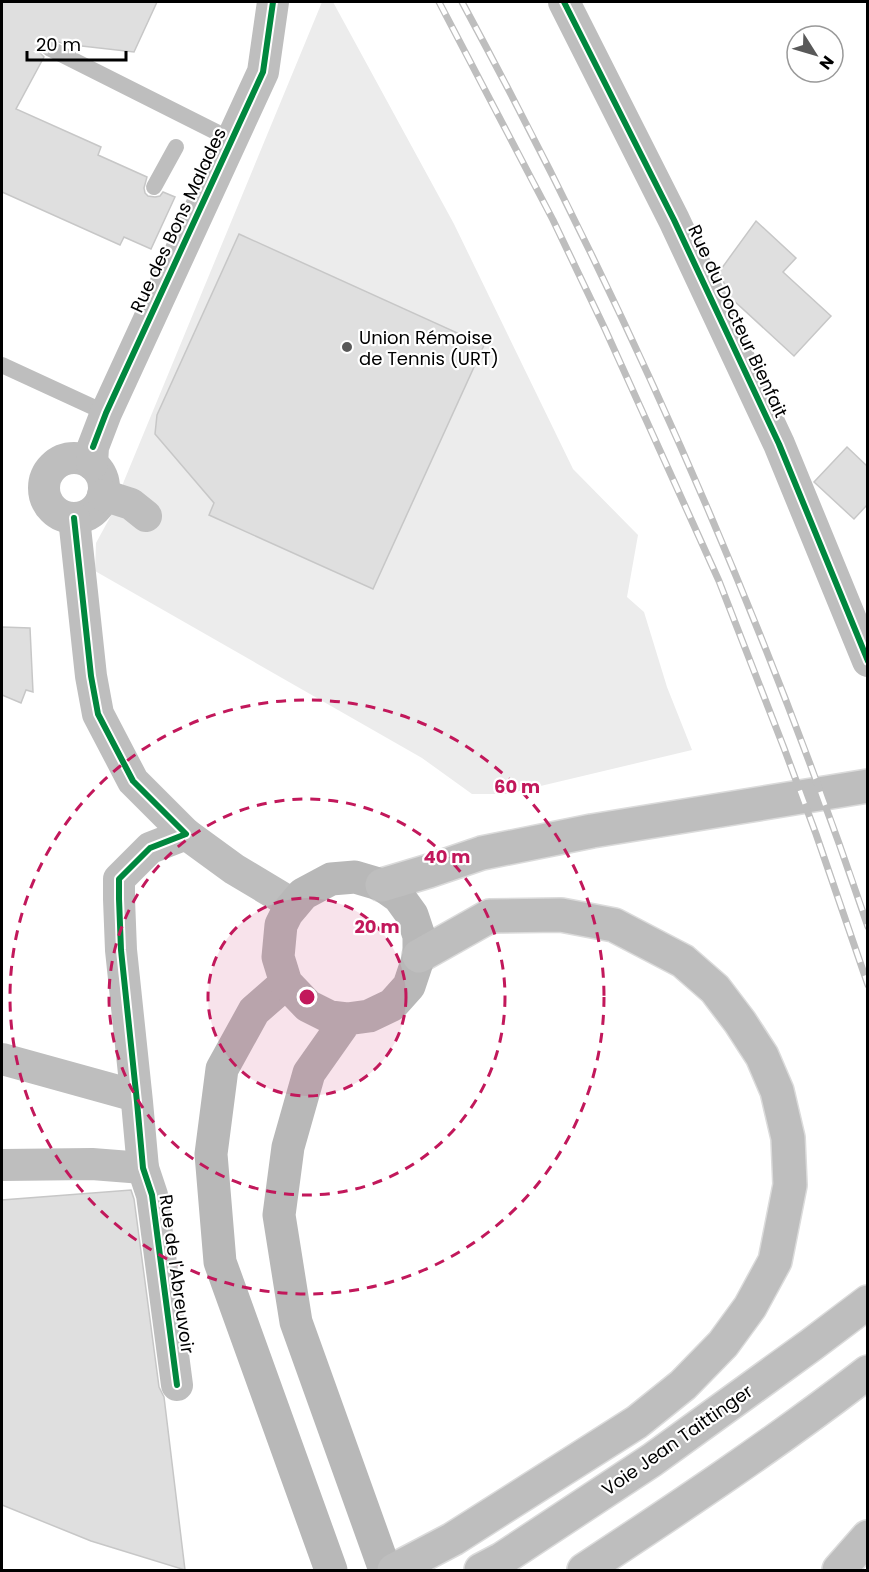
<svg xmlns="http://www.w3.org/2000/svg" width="869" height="1572" font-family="Poppins,sans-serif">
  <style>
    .green { fill: #ececec }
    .building { fill: #dfdfdf; stroke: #c7c7c7; stroke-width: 1.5 }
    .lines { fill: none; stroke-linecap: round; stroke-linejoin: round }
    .highway-casing { stroke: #dbdbdb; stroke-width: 36 }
    .lane { stroke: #bebebe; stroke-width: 16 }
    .street { stroke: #bebebe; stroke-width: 32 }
    .secondary { stroke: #b8b8b8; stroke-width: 33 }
    .highway { stroke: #bebebe; stroke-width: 33 }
    .rail-casing { stroke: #bebebe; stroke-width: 7 }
    .rail { stroke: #fff; stroke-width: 4.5; stroke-dasharray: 14; stroke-linecap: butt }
    .cycleway-casing { stroke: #fff; stroke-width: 10 }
    .cycleway { stroke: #00873e; stroke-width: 6 }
    .ring { fill: none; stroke: #c2185b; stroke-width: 3; stroke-dasharray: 10 8 }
    .poi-dot { fill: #595959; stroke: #fff; stroke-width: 2 }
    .labels { text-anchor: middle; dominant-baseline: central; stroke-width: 4.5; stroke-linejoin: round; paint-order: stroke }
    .street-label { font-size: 18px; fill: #000; stroke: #fff }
    .poi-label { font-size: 18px; fill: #000; stroke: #fff; text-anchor: start }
    .centre { fill: #c2185b; stroke: #fff; stroke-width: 3 }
    .ring-label { font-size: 18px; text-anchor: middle; font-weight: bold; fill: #c2185b; stroke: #fff; stroke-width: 4.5; stroke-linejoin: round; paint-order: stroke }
  </style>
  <rect width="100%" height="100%" fill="#fff"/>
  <polygon class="green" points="322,2 333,2 454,224 573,469 638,535 627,597 644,612 667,687 692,750 507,794 472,794 422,758 95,571 96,543 114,510 124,481"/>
  <g class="building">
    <polygon points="2,2 157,2 134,52 64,44 49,38 43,40 40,43 39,48 40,53 44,57 16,109 101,147 98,155 147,177 144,188 145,193 148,196 155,197 160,196 163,192 175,197 151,249 124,237 120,245 2,192"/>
    <polygon points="756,221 796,258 783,272 831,316 794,356 731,298 719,272"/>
    <polygon points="239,234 484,345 373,589 209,515 214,503 155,434 157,415"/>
    <polygon points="847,447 867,466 867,505 854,519 814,482"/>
    <polygon points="2,627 30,628 33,692 26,690 21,703 2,695"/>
    <polygon points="131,1190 134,1199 159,1387 164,1397 185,1570 91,1541 2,1505 2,1200"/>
  </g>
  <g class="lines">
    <g class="highway-casing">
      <g id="highway">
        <polyline points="382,885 429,871 482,853 592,831 868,786"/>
        <polyline points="394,1570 453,1539 637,1422 683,1385 723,1344 750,1307 775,1261 790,1185 788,1138 777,1091 762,1056 740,1022 715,989 683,961 614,925 561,915 490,916 419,956"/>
        <polyline points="481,1570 502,1559 652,1460 811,1345 868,1302"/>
        <path d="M584 1570C680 1507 776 1443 868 1372"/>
        <polyline points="839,1570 868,1537"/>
      </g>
    </g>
    <g class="lane">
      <polyline points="49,48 232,140"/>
      <polyline points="154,187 176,147"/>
      <polyline points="2,365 106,413"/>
    </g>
    <g class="street">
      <polyline points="564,2 674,220 779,444 868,661"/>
      <circle cx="74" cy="488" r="30"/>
      <polyline points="92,464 93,447 106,413 263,72 273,2"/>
      <polyline points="103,495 131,504 146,516"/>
      <polyline points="74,518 91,676 98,714 133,781 186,834 150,848 119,879 119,899 121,950 137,1102 143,1168 152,1195 177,1385"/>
      <polyline points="186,834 234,869 294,905"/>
      <polyline points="2,1059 136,1096"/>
      <polyline points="2,1165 92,1164 143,1168"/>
    </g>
    <g class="secondary">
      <polyline points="286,983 254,1011 222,1069 211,1154 220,1262 331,1570"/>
      <polyline points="347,1019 330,1017 308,1006 286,983 278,957 281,925 287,913 303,894 331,879 355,877 382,885 399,897 412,915 419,936 419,956 409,986 392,1005 369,1016 347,1019 309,1073 288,1147 279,1215 296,1322 385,1570"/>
    </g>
    <use href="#highway" class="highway"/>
    <g class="rail-casing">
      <g id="rail">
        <polyline points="439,2 553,220 605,329 719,581 784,748 816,834 868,985"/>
        <path d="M462 2C622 298 760 607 868 927"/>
      </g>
    </g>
    <use href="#rail" class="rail"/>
    <g class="cycleway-casing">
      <g id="cycleway">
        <polyline points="564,2 674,220 779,444 868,661"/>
        <polyline points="93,447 106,413 263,72 273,2"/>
        <polyline points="74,518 91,676 98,714 133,781 186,834 150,848 119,879 119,899 121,950 137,1102 143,1168 152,1195 177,1385"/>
      </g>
    </g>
    <use href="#cycleway" class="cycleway"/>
  </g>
  <circle cx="307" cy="997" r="99" fill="#c2185b" fill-opacity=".12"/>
  <g class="ring">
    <circle cx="307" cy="997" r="99"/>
    <circle cx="307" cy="997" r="198"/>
    <circle cx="307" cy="997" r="297"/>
  </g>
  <circle class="poi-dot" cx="347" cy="347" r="6"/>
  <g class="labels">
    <g class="street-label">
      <text transform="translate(178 220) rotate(-65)">Rue des Bons Malades</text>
      <text transform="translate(738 321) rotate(65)">Rue du Docteur Bienfait</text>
      <text transform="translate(177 1274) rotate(82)">Rue de l'Abreuvoir</text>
      <text transform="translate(677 1440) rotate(-35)">Voie Jean Taittinger</text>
    </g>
    <g class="poi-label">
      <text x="359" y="337">Union Rémoise<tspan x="359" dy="21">de Tennis (URT)</tspan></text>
    </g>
  </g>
  <circle cx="307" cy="997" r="9" class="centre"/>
  <g class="ring-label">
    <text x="517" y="793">60 m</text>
    <text x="447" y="863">40 m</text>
    <text x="377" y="933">20 m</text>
  </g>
  <rect width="869" height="1572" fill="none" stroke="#000000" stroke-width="6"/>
  <g transform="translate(815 54) rotate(127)"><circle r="28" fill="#ffffff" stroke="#999999" stroke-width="1.5"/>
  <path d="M0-4.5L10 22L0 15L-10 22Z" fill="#595959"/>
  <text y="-9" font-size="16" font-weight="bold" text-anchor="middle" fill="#000000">N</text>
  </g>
  <path d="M27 51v9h99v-9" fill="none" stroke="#000000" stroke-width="3"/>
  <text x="36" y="51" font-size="18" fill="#000000" stroke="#ffffff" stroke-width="4.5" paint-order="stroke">20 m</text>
</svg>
